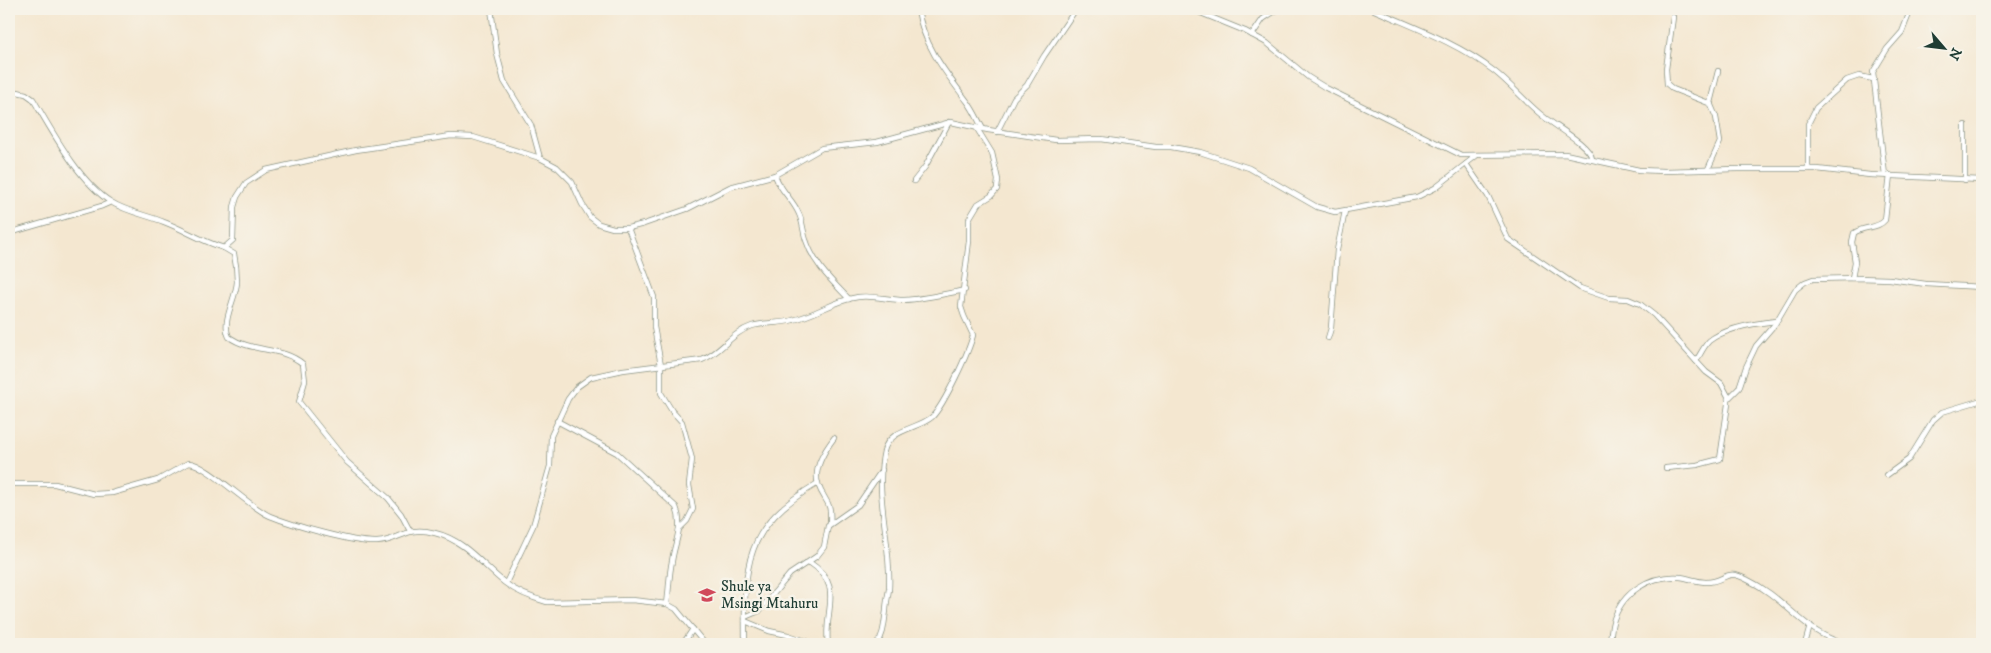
<svg xmlns="http://www.w3.org/2000/svg" width="1991" height="653" font-family="'IM FELL DW Pica',serif">
  <style>
    .lines { fill: none; stroke-linecap: round; stroke-linejoin: round }
    .minor-casing { stroke: #8a9282; stroke-width: 6 }
    .minor { stroke: #fff; stroke-width: 4.5 }
    .labels { text-anchor: middle; dominant-baseline: central; stroke-width: 5; stroke-linejoin: round; paint-order: stroke }
    .poi-label { font-size: 15px; fill: #1f3d34; stroke: #f7f3e8; text-anchor: start }
  </style>
  <rect width="100%" height="100%" fill="#f7f3e8"/>
  <filter id="ink" filterUnits="userSpaceOnUse"><feTurbulence type="fractalNoise" baseFrequency=".02" numOctaves="2"/><feDisplacementMap in="SourceGraphic" scale="10" xChannelSelector="R" yChannelSelector="G"/><feConvolveMatrix kernelMatrix="1 2 1 2 8 2 1 2 1" color-interpolation-filters="sRGB"/></filter>
  <filter id="wash" filterUnits="userSpaceOnUse"><feTurbulence type="fractalNoise" baseFrequency=".0096" numOctaves="4" result="noise"/><feDisplacementMap in="SourceGraphic" scale="20" xChannelSelector="R" yChannelSelector="G"/><feGaussianBlur stdDeviation="1.12" result="paint"/><feColorMatrix in="noise" values="0 0 0 0 0 0 0 0 0 0 0 0 0 0 0 0 0 1.4 0 .05"/><feComposite in="paint" operator="in"/></filter>
  <g filter="url(#wash)">
    <rect width="100%" height="100%" fill="#f4e7d0"/>
  </g>
  <g filter="url(#ink)">
    <g class="lines">
      <g class="minor-casing">
        <g id="minor">
          <polyline points="491,9 497,54 504,81 531,125 540,158"/>
          <path d="M918 9C923 45 946 73 967 101 974 110 978 120 983 129"/>
          <polyline points="1191,9 1245,31 1267,43 1308,77 1326,88 1461,155 1565,154 1639,170 1664,171 1737,169 1817,169 1870,175 1982,180"/>
          <path d="M1372 9C1413 27 1458 43 1494 71 1512 85 1526 103 1544 117 1555 126 1591 146 1592 159"/>
          <polyline points="1673,17 1666,69 1667,84 1673,89 1711,104"/>
          <polyline points="1252,35 1263,19 1278,9"/>
          <path d="M9 90 26 94 33 99C52 131 79 182 111 202 127 212 147 215 164 222 185 230 203 242 224 248L233 240 234 207 237 197 246 183 266 170 356 150 451 136 473 137 540 158 557 167 572 182 582 204 590 217 599 224 613 228H628L644 224 687 209 730 187 775 175 822 148 877 142 951 122 988 130 1056 140 1101 139 1156 147H1171L1200 152 1249 168 1317 207 1335 212 1417 197 1435 188 1476 156"/>
          <polyline points="997,132 1014,98 1027,85 1044,56 1076,9"/>
          <polyline points="1466,164 1488,196 1508,239 1580,288 1609,298 1628,299 1640,304 1654,315 1706,372 1721,383 1728,396 1728,404 1720,459 1697,465 1666,468"/>
          <polyline points="1708,169 1720,142 1716,117 1710,103 1718,71"/>
          <polyline points="1808,169 1808,124 1816,108 1847,80 1859,76 1873,79"/>
          <path d="M775 175C780 191 793 199 799 214 803 222 803 232 806 240 814 265 832 281 849 299"/>
          <polyline points="1885,175 1873,72 1887,49 1902,32 1911,9"/>
          <polyline points="1965,180 1965,125"/>
          <polyline points="914,181 925,167 949,122"/>
          <polyline points="628,228 654,297 654,327 661,365 661,393 672,411 682,422 692,459 689,485 693,509 687,521 680,528"/>
          <polyline points="9,233 102,206 111,202"/>
          <path d="M224 248 234 254C236 263 237 273 237 282 236 299 221 321 229 337 252 353 282 346 303 364L305 381 299 402 347 462 388 498 401 514 410 531"/>
          <path d="M1852 278 1855 262 1852 242 1854 233C1863 226 1878 229 1885 220L1890 175"/>
          <polyline points="1328,338 1331,328 1337,250 1345,211"/>
          <path d="M1696 361C1700 355 1704 346 1709 341 1725 328 1757 323 1776 321"/>
          <polyline points="1728,399 1739,388 1746,367 1756,346 1775,324 1795,290 1805,282 1813,279 1858,278 1890,279 1926,284 1982,287"/>
          <path d="M557 421 617 453 676 507C684 528 675 540 672 561 669 575 669 590 667 604"/>
          <polyline points="1887,475 1909,459 1933,420 1942,412 1982,400"/>
          <path d="M9 484H55L94 494 112 493 158 480 188 463C205 462 250 508 270 516 292 525 353 543 377 542 401 541 405 525 435 533 465 540 482 565 505 583 517 592 532 598 547 602L632 600 667 604 676 609 705 644"/>
          <path d="M830 524C832 499 825 504 818 484 813 468 825 450 834 438"/>
          <path d="M809 562C846 586 823 610 828 644"/>
          <path d="M506 583 533 526 550 466 551 436 568 399 577 387 591 377 623 370 702 360C721 353 731 333 752 326 765 322 780 324 793 320 816 315 835 300 858 297 874 295 888 300 904 300 925 299 945 294 965 290"/>
          <polyline points="745,617 759,611 790,574 817,556 824,547 828,526 858,505 882,470"/>
          <polyline points="745,621 769,631 788,635 815,644"/>
          <polyline points="683,644 693,629"/>
          <path d="M745 644C744 565 743 527 818 483"/>
          <path d="M877 644C884 635 884 623 886 611 886 604 888 596 889 589 892 545 874 495 884 451 889 429 918 429 932 417 944 405 969 352 973 335L964 316 961 307 969 241V219L978 204 991 196 997 189 998 180 992 153 976 127"/>
          <path d="M1609 644C1611 637 1611 629 1613 622 1622 592 1649 575 1680 577 1689 578 1697 582 1706 582 1727 582 1724 567 1748 580 1773 592 1790 612 1812 628 1821 635 1832 639 1842 644"/>
          <polyline points="1805,644 1810,626"/>
        </g>
      </g>
      <use href="#minor" class="minor"/>
    </g>
  </g>
  <defs>
    <g id="school-bare" transform="scale(1.35)"><path d="M0-5L7-2L0 1L-7-2ZM-4 1L0 2.5L4 1V4Q0 6-4 4Z" fill="#d1495b" stroke="#f7f3e8" stroke-width="2.5" paint-order="stroke"/></g>
  </defs>
  <g fill-rule="evenodd">
    <use href="#school-bare" x="707" y="595"/>
  </g>
  <g class="labels">
    <g class="poi-label">
      <text x="721" y="586">Shule ya<tspan x="721" dy="17">Msingi Mtahuru</tspan></text>
    </g>
  </g>
  <rect width="1991" height="653" fill="none" stroke="#f7f3e8" stroke-width="30"/>
  <g transform="translate(1944 48) rotate(118)" stroke="#f7f3e8" stroke-width="4" paint-order="stroke">
  <path d="M0-4L9 19L0 12L-9 19Z" fill="#1f3d34"/>
  <text y="-8" font-size="14" font-weight="bold" text-anchor="middle" fill="#1f3d34">N</text>
  </g>
</svg>
